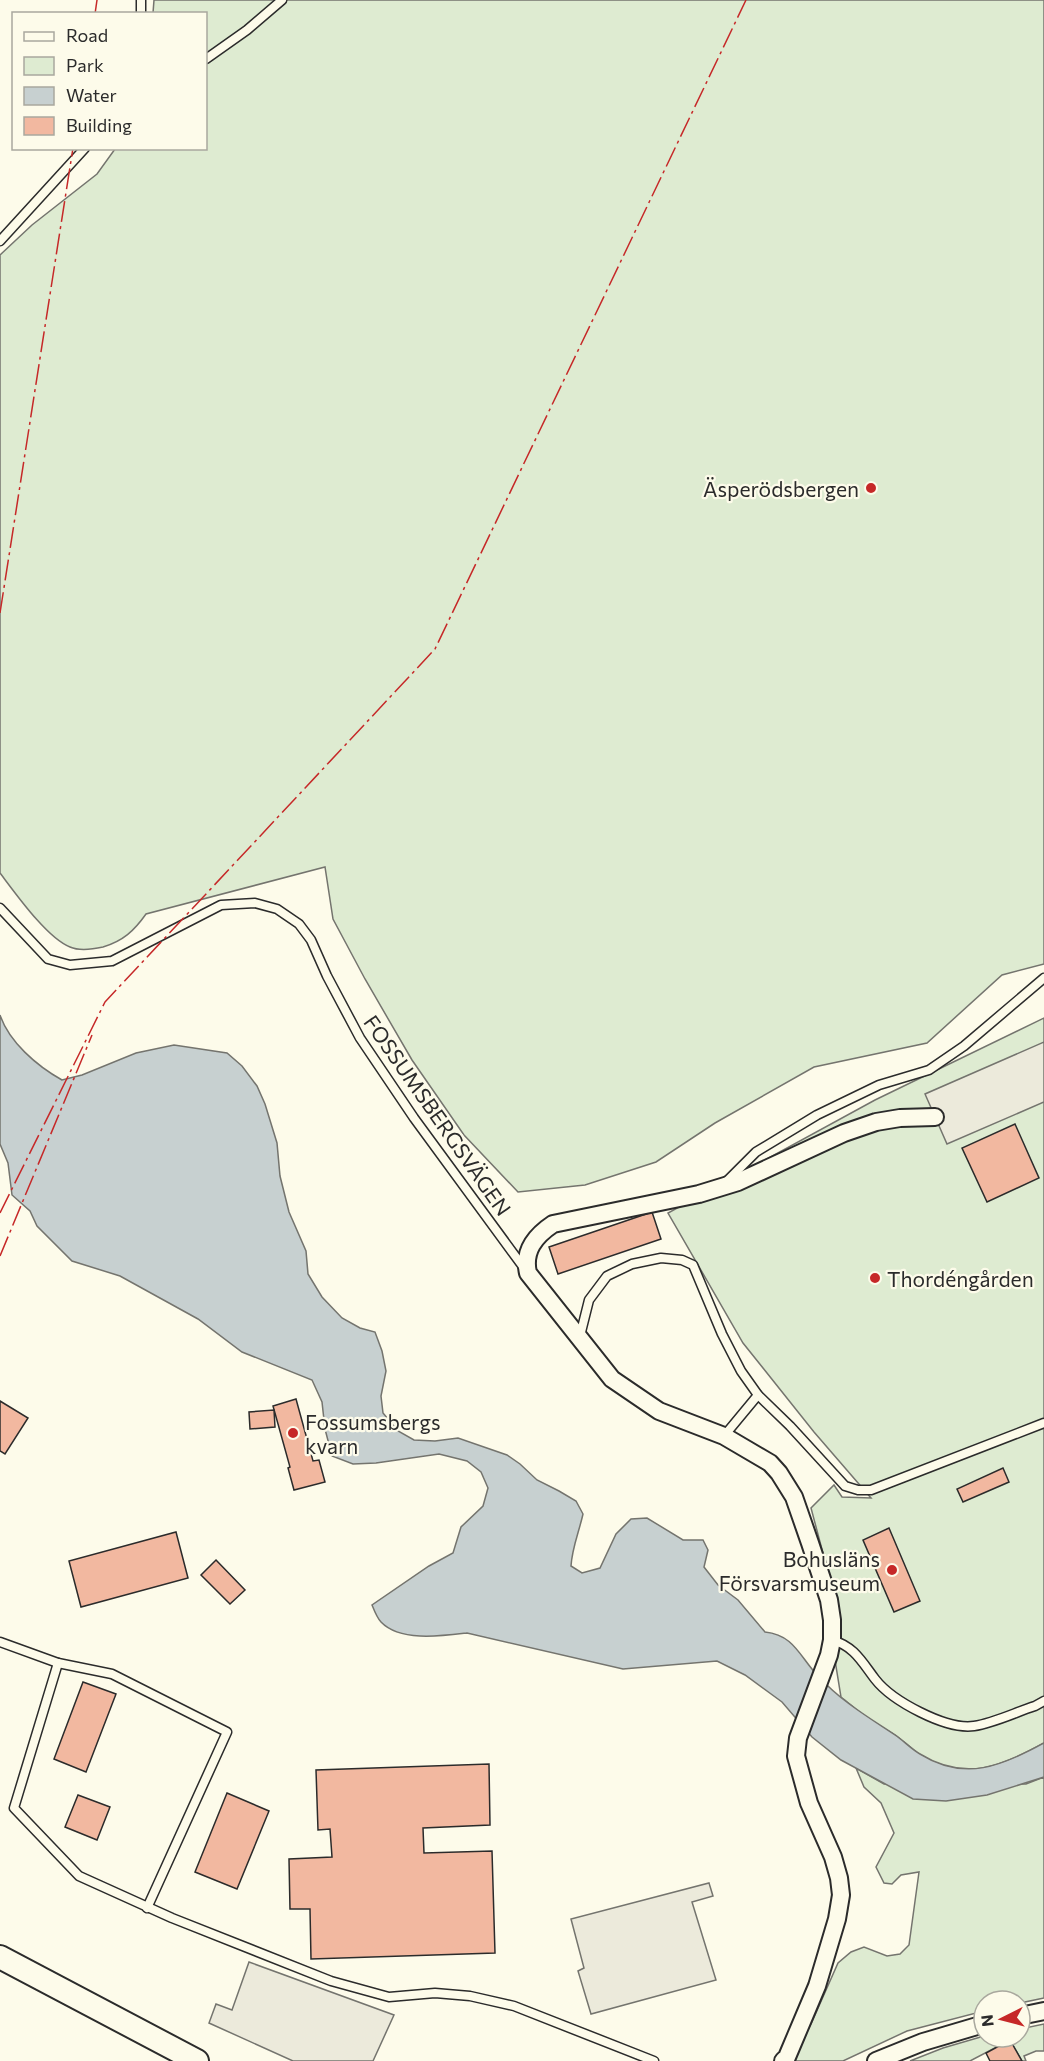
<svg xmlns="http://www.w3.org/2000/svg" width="1044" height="2061" font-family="Commissioner,sans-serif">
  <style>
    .green { fill: #deebd1; stroke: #74746e; stroke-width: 1.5 }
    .parking { fill: #eceadb; stroke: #74746e; stroke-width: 1.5 }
    .water { fill: #c7d0d0; stroke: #74746e; stroke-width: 1.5 }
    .building { fill: #f2b8a0; stroke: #2b2b2b; stroke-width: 1.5 }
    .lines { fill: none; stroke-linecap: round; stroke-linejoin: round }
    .lane-casing { stroke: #2b2b2b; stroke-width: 11 }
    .street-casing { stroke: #2b2b2b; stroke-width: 20 }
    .secondary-casing { stroke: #2b2b2b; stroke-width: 26 }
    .lane { stroke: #fdfbea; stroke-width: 8 }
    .street { stroke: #fdfbea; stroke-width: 16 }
    .secondary { stroke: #fdfbea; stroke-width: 22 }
    .power { stroke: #c62828; stroke-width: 1.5; stroke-dasharray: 21 4.5 3 4.5; stroke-linecap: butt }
    .poi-dot { fill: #c62828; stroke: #fdfbea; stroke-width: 2 }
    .labels { text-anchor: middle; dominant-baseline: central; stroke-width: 4.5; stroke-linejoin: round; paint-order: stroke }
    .poi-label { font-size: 21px; fill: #2b2b2b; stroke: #fdfbea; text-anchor: end }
    .street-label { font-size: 21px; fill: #2b2b2b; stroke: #fdfbea }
  </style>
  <rect width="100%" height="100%" fill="#fdfbea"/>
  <g class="green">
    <path d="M154 0H1044V964L1002 975 927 1043 814 1067 715 1123 656 1162 585 1185 518 1192 464 1135 412 1060 365 979 333 919 325 867 146 914C134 931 123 941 103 947 94 949 79 951 70 947 47 938 16 894 0 873V255L32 225 97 174 115 149 206 148V14L153 13Z"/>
    <path d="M1044 1018V1743C1002 1766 964 1783 919 1754 912 1749 905 1742 898 1737 889 1731 879 1726 870 1720 860 1713 851 1705 841 1697L834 1654 833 1591 811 1508 834 1485 842 1497 871 1498 814 1432 743 1343 668 1213 875 1100Z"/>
    <polygon points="856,1768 884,1784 1026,1784 1044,1777 1044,1998 1020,2003 1020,2001 984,2001 984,2011 907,2031 843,2061 792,2061 811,2024 838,1963 851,1952 864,1947 887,1956 900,1954 909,1945 919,1872 901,1875 892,1884 884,1883 876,1867 894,1833 881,1803 864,1787"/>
    <polygon points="1044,2024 1044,2051 1036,2051 1024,2056 1026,2061 1022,2061 1010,2040 970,2061 910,2061 943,2048 984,2036 1020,2037 1020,2029"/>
  </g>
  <g class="parking">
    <polygon points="1044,1042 1044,1102 947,1144 925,1094"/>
    <polygon points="709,1883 713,1896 692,1902 716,1980 591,2014 578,1971 584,1968 571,1919"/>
    <polygon points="249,1962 394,2015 373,2061 293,2061 209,2023 216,2004 232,2010"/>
  </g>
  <path class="water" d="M0 1015C9 1042 37 1066 62 1080L82 1075 136 1053 174 1045 227 1053 242 1066 257 1086 265 1104 277 1143 280 1176 289 1212 306 1251 308 1274 322 1297 342 1318 360 1328 375 1332 382 1351 386 1371 381 1396 383 1413 398 1431 414 1440 435 1441 458 1438 507 1455 520 1464 537 1480 559 1491 576 1501 583 1514C579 1532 572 1548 571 1566L582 1573 600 1568 616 1534 631 1519 647 1518 683 1540H703L708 1550 704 1567 718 1585 738 1600 765 1632C795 1635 800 1658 819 1677 841 1701 868 1717 895 1735 904 1741 911 1749 920 1754 965 1782 1002 1766 1044 1743V1777L987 1795 946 1801 913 1799 841 1760 812 1737 782 1702 745 1675 717 1661 623 1669 467 1633C442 1636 400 1642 381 1622 377 1618 374 1610 372 1605L429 1566 453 1553 461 1527 483 1506 488 1488 481 1472 467 1461 439 1454 376 1463 353 1464 332 1456 325 1429 322 1402 312 1380 242 1352 198 1319 120 1276 72 1261 37 1226 30 1211 12 1195 8 1163 0 1144Z"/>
  <g class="building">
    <polygon points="1015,1124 1039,1178 987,1202 962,1148"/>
    <polygon points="652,1212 661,1239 558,1274 549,1247"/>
    <polygon points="296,1399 313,1461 319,1460 325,1482 294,1490 288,1468 290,1467 273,1406"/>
    <polygon points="0,1401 28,1418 5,1454 0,1451"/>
    <polygon points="274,1410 275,1427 250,1429 249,1412"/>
    <polygon points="1003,1468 1009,1482 963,1502 957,1489"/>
    <polygon points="889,1528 920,1601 894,1612 863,1540"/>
    <polygon points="176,1532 188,1578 81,1607 69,1561"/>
    <polygon points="216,1560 245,1590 230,1604 201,1575"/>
    <polygon points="83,1682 116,1694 86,1772 54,1759"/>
    <polygon points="489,1764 490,1825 423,1828 424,1853 492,1851 495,1953 311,1959 310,1909 290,1909 289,1859 332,1857 330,1829 318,1830 316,1770"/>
    <polygon points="227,1793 269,1811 237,1889 195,1872"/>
    <polygon points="78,1795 110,1807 97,1840 65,1827"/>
    <polygon points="1010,2040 1022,2061 990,2061 986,2053"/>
  </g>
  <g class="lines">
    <g class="lane-casing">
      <g id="lane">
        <polyline points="141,14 141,0"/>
        <polyline points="206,59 247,30 282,0"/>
        <polyline points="0,241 85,148"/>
        <polyline points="0,908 48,959 70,965 112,961 221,905 255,903 277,909 299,924 311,940 327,976 360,1038 414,1118 524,1268"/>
        <polyline points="725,1183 756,1152 817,1115 879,1085 929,1070 964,1046 1044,978"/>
        <polyline points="580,1336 589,1300 607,1276 632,1264 661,1258 682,1260 693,1265 722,1334 741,1371 758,1395 790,1426 845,1486 858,1490 871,1490 1044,1423"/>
        <polyline points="724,1436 758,1395"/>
        <path d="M832 1640C854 1646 862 1662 875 1679 892 1701 946 1730 974 1726 994 1723 1016 1712 1035 1706L1044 1701"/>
        <polyline points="0,1642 58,1663 14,1808 79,1876 172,1918 331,1981 389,1997 435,1993 470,1996 514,2006 654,2061"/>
        <polyline points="58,1663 112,1674 227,1732 147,1908"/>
      </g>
    </g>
    <g class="street-casing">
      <g id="street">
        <polyline points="1020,2016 1044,2011"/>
        <path d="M783 2061 787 2057 817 1986 837 1919 841 1895 839 1878 833 1857 809 1803 796 1756 798 1738 829 1655 832 1640V1620L829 1600 810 1543 794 1497 779 1473 770 1463 724 1436 659 1411 612 1379 528 1273C523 1251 535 1236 553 1224L699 1194 738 1182 844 1133 876 1122 900 1118 935 1117"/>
        <polyline points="876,2061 923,2042 984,2024"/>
      </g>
    </g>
    <g class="secondary-casing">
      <polyline id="secondary" points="0,1957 197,2061"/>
    </g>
    <use href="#lane" class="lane"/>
    <use href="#street" class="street"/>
    <use href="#secondary" class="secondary"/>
    <g class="power">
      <polyline points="95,14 97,0"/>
      <polyline points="0,613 73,148"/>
      <polyline points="0,1213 105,1002 435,649 746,0"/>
      <polyline points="0,1256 92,1035"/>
    </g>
  </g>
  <g class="poi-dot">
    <circle cx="871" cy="488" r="6"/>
    <circle cx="875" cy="1278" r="6"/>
    <circle cx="293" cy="1433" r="6"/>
    <circle cx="892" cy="1570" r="6"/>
  </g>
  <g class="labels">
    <g class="poi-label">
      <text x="859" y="488">Äsperödsbergen</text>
      <text x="887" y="1278" text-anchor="start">Thordéngården</text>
      <text x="305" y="1421" text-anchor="start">Fossumsbergs<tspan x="305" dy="24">kvarn</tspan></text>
      <text x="880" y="1558">Bohusläns<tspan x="880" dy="24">Försvarsmuseum</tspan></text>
    </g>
    <g class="street-label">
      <text transform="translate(438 1115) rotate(55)">FOSSUMSBERGSVÄGEN</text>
    </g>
  </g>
  <rect x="12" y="12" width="195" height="138" fill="#fdfbea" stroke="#a9a89e" stroke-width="1.5"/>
  <rect x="24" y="32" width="30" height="9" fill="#fdfbea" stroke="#a9a89e" stroke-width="1.5"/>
  <text x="66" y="42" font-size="18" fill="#2b2b2b">Road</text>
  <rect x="24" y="57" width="30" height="18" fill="#deebd1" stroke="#a9a89e" stroke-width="1.5"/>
  <text x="66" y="72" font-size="18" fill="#2b2b2b">Park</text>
  <rect x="24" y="87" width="30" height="18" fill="#c7d0d0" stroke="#a9a89e" stroke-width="1.5"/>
  <text x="66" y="102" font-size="18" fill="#2b2b2b">Water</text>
  <rect x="24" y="117" width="30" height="18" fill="#f2b8a0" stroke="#a9a89e" stroke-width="1.5"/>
  <text x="66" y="132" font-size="18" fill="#2b2b2b">Building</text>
  <g transform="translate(1002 2019) rotate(264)"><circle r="28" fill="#fdfbea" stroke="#a9a89e" stroke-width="1.5"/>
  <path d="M0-4.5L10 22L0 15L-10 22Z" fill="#c62828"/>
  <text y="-9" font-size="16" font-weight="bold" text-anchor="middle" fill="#2b2b2b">N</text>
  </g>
</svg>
